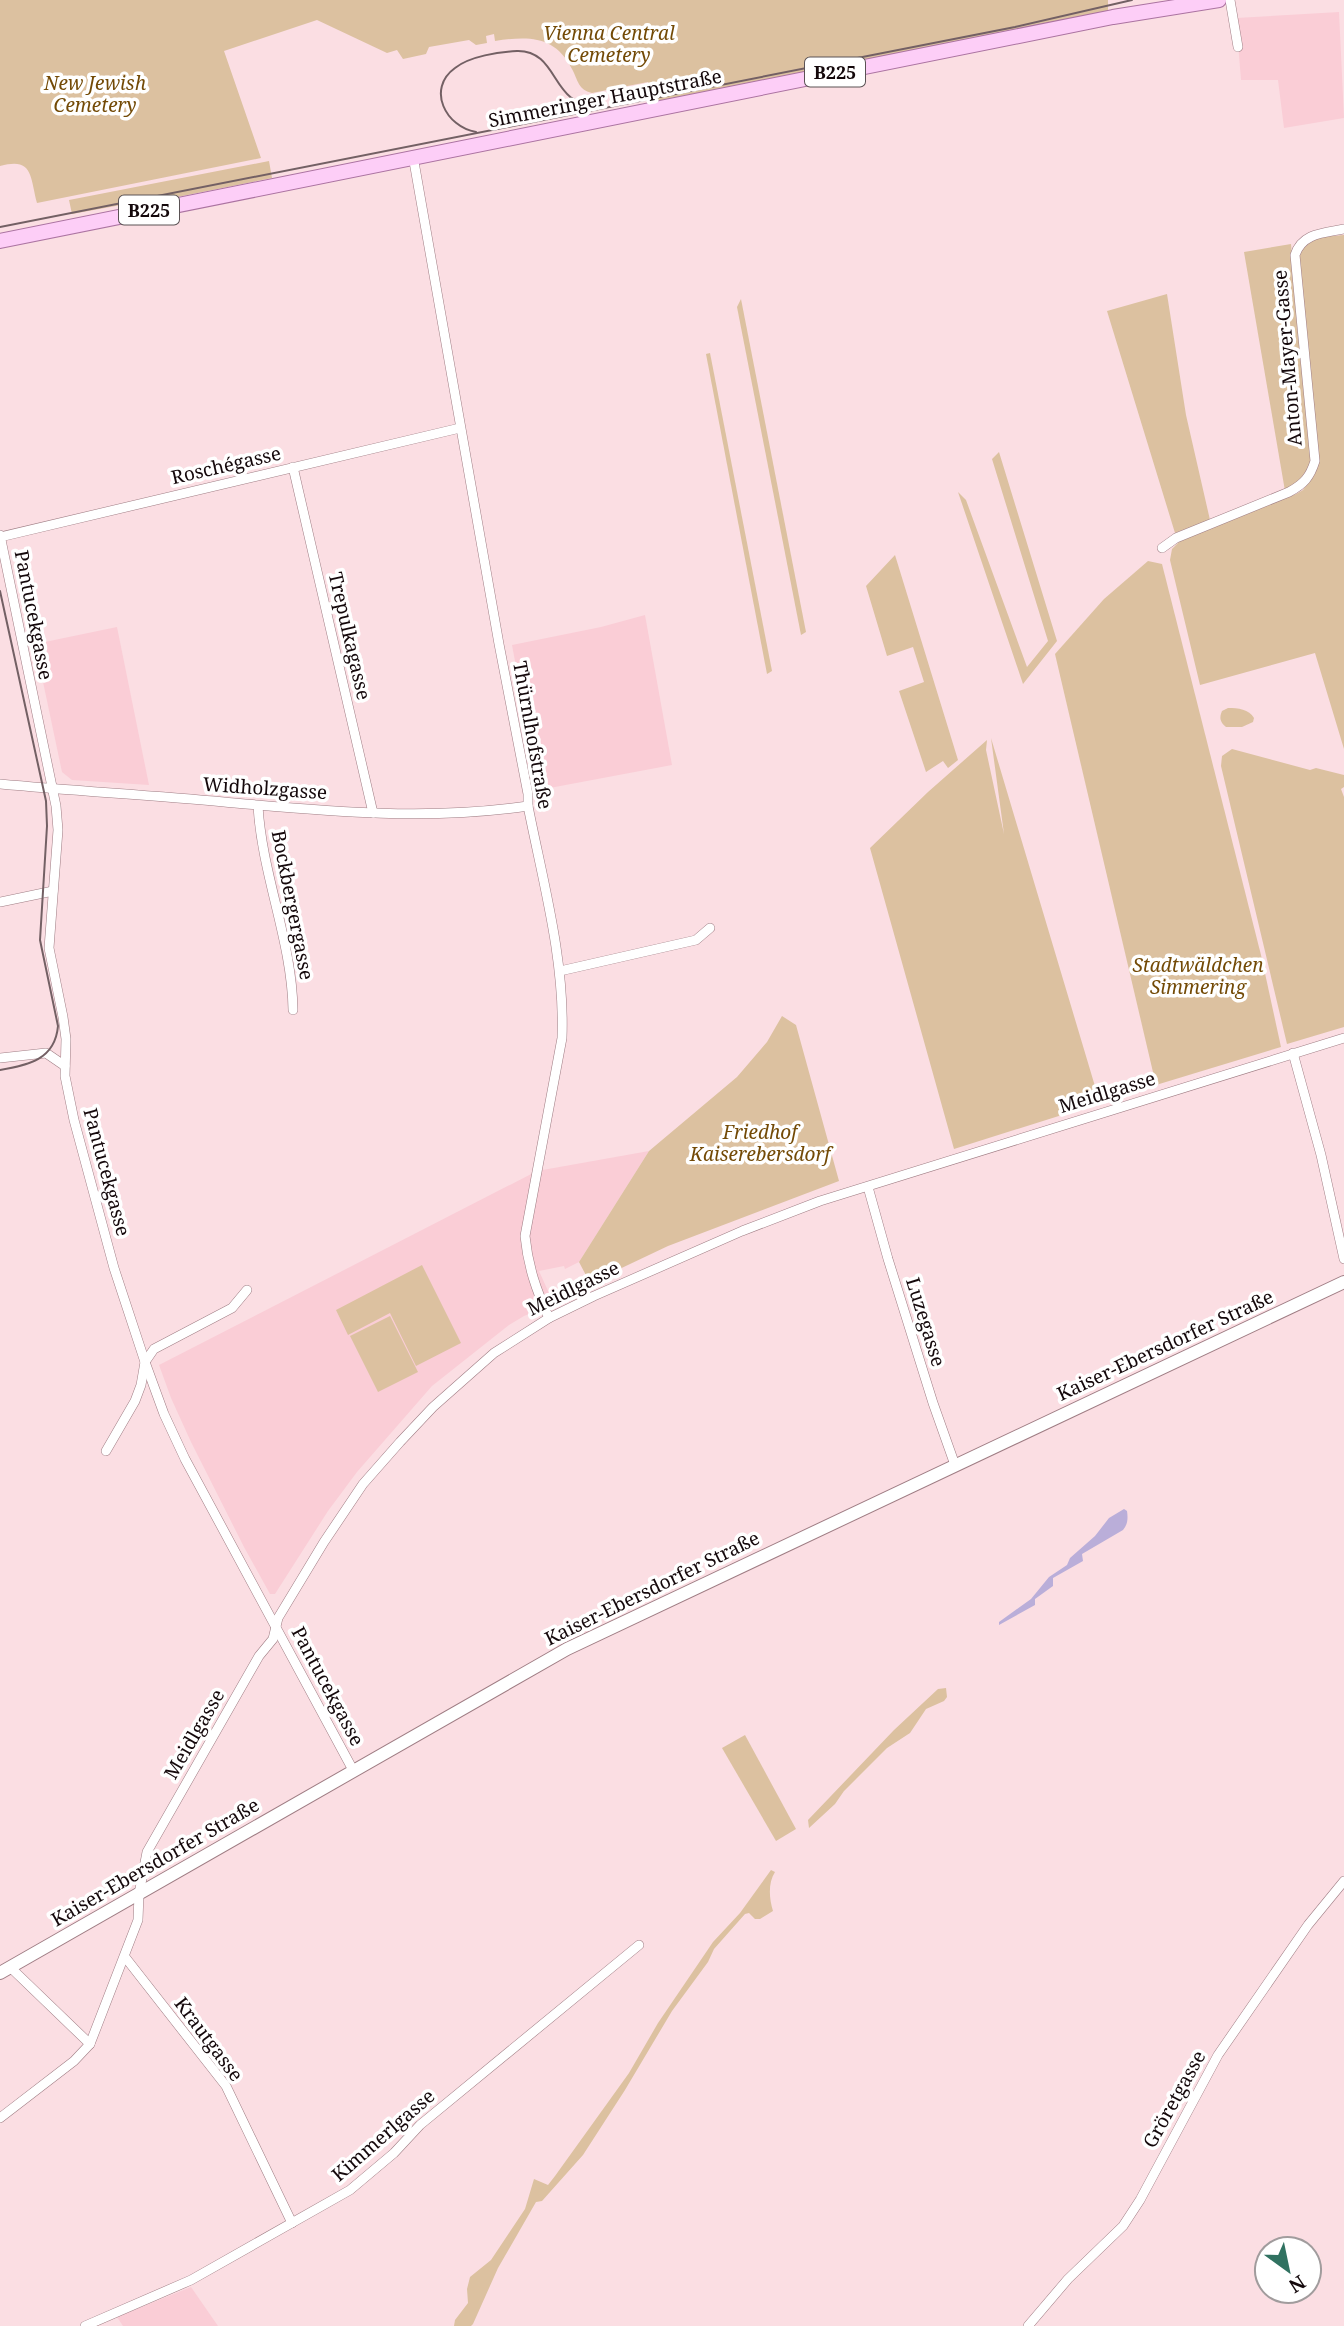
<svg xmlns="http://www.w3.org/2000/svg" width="1344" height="2326" font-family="'Noto Serif',serif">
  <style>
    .built { fill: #facdd6 }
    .green { fill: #dcc1a0 }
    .water { fill: #baaed9 }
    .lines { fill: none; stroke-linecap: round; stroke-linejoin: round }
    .minor-casing { stroke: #9f7d84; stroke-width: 10 }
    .secondary-casing { stroke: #9f7d84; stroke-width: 14 }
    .primary-casing { stroke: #ab73a1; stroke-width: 16 }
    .minor { stroke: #fff; stroke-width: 9 }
    .secondary { stroke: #fff; stroke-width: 12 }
    .primary { stroke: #fdcef7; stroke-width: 14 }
    .tram { stroke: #736064; stroke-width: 2 }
    .labels { text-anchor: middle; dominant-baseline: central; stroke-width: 7; stroke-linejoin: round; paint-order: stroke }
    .shield { fill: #fff; stroke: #5a5254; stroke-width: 2 }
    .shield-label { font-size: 18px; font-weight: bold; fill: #14080b }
    .park-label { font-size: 19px; font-style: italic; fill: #734a06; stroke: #fff }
    .street-label { font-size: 19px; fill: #14080b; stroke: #fff }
  </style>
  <rect width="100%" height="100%" fill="#fbdee3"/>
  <g class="built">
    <polygon points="1339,12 1344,118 1284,128 1278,80 1241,80 1236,18"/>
    <polygon points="645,615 672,765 539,790 512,645 601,627"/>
    <polygon points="117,627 149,785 72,780 62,772 35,644"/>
    <polygon points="649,1151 579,1262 565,1269 564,1266 539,1271 554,1304 524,1316 509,1325 432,1386 357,1472 328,1511 275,1594 270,1594 244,1547 191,1442 171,1398 159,1365 537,1171"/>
    <polygon points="191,2287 218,2326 123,2326 117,2317"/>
  </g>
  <g class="green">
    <path d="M0 0H1108V13L654 103 648 82 592 93C578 90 578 80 572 69 555 35 528 36 495 41L494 34 486 36 487 43 476 45 469 40 429 47 426 54 403 59 397 50 387 53 317 20 224 51 261 158 37 203C30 176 33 157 0 166Z"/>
    <polygon points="269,161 272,178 122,208 121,205 72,214 69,200"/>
    <path d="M1344 235V749L1315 653 1200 685 1170 560 1172 549 1180 541 1296 494 1303 490 1315 473 1298 256C1307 236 1324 237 1344 235Z"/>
    <polygon points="1291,244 1311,466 1299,482 1285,491 1244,252"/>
    <polygon points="1167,294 1186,415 1210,520 1175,533 1107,311"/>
    <polygon points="741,299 806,632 801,635 737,307"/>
    <polygon points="710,353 772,671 767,674 706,354"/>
    <polygon points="999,452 1057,641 1023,684 958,492 966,500 1027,667 1048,641 992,459"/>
    <polygon points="895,555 958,760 948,768 943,761 926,772 899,691 924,682 913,647 887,656 866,586"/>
    <polygon points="1148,561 1162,564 1261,955 1281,1047 1156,1085 1055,654 1104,599"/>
    <path d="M1228 708C1238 708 1249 709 1254 718L1253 722 1242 727H1226C1220 722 1219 718 1222 711Z"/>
    <polygon points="991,738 1100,1103 954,1149 870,848 928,792 987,740 986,750 1004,834"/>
    <polygon points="1232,749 1310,770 1316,768 1344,775 1344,787 1341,789 1344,797 1344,1027 1287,1044 1221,766 1222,756"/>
    <polygon points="782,1016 796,1025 839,1181 668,1246 590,1283 579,1262 649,1151 737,1077 767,1042"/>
    <polygon points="422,1265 461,1343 416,1366 390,1313 348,1335 336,1310"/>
    <polygon points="390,1316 418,1372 378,1392 350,1336"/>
    <polygon points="946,1688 947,1697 944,1701 926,1709 910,1733 887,1748 844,1791 835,1804 809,1828 808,1820 894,1730 938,1689"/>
    <polygon points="745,1735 796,1829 776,1841 722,1748"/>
    <path d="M771 1870 775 1872C768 1883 769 1898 773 1911L760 1919H755L749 1913 745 1914 714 1949 708 1962 672 2011 625 2090 583 2155 542 2201 536 2202 498 2268 473 2324 471 2326H454L455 2320 468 2303 467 2289 470 2277 491 2260 525 2209 534 2179 548 2185 555 2176 629 2073 658 2023 713 1942 740 1913Z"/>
  </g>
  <path class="water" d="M1124 1509 1127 1511C1128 1518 1128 1524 1123 1530L1082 1554 1083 1561 1053 1578V1586L1035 1599V1605L999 1625V1622L1031 1599 1049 1577 1067 1565 1070 1558 1095 1536 1109 1518Z"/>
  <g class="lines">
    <g class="minor-casing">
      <g id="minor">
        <polyline points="1230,0 1238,47"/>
        <path d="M413 156 499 644 528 794V806C543 882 565 960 562 1038L525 1236C528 1266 536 1290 549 1318"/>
        <polyline points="293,467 373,813"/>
        <polyline points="0,535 56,806 58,830 49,948 63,1017 66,1039 65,1076 74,1120 114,1268 145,1362 164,1414 185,1459 353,1770"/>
        <polyline points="0,537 460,428"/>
        <path d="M1162 548 1176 538 1289 492C1304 484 1310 477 1315 461L1295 255C1302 233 1324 233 1344 229"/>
        <path d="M0 784C75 791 149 795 224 802 325 811 427 821 528 806"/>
        <path d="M258 806C262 875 292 941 293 1010"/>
        <polyline points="0,902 53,891"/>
        <polyline points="560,971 696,940 710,928"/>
        <polyline points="1293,1053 1321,1155 1344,1259"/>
        <polyline points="0,1058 46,1053 65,1066"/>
        <polyline points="868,1187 888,1259 933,1403 955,1465"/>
        <polyline points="106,1451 135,1401 141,1385 145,1362 154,1349 232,1308 247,1290"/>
        <polyline points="125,1957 226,2086 292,2223"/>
        <polyline points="10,1967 90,2044"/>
        <polyline points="0,2118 74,2061 90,2044 138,1920 139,1894 147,1852 259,1656 273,1639 278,1618 324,1542 363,1484 400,1442 433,1407 494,1353 549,1318 594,1296 742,1231 820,1201 1344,1038"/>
        <polyline points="85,2326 191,2280 350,2190 394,2153 420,2125 639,1945"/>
        <polyline points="1028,2326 1068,2279 1123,2226 1140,2200 1218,2055 1308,1925 1344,1881"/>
      </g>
    </g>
    <g class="secondary-casing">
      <polyline id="secondary" points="0,1973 567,1649 1344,1282"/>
    </g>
    <g class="primary-casing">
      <polyline id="primary" points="0,241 1113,17 1219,0"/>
    </g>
    <use href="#minor" class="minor"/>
    <use href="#secondary" class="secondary"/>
    <use href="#primary" class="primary"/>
    <g class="tram">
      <path d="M476 132C446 127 426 89 455 68 470 56 499 52 517 51 560 50 551 109 597 104"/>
      <polyline points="0,227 1015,27 1132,0"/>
      <path d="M0 591 46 801 47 826 40 940 58 1026C55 1060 28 1065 0 1070"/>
    </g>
  </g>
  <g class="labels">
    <g class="shield">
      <rect x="805" y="57.5" width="60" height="29" rx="5"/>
      <rect x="119" y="195.5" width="60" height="29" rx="5"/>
    </g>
    <g class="shield-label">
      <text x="835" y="72">B225</text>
      <text x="149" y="210">B225</text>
    </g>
    <g class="park-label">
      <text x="609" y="33">Vienna Central<tspan x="609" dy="22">Cemetery</tspan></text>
      <text x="95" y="83">New Jewish<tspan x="95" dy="22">Cemetery</tspan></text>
      <text x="1198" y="965">Stadtwäldchen<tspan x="1198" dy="22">Simmering</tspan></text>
      <text x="760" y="1132">Friedhof<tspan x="760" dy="22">Kaiserebersdorf</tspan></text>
    </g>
    <g class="street-label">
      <text transform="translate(605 98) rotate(-11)">Simmeringer Hauptstraße</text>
      <text transform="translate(1287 358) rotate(-95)">Anton-Mayer-Gasse</text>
      <text transform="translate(226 465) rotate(-13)">Roschégasse</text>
      <text transform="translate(34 615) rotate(79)">Pantucekgasse</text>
      <text transform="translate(350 636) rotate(77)">Trepulkagasse</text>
      <text transform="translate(533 735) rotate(80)">Thürnlhofstraße</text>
      <text transform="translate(265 788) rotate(4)">Widholzgasse</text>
      <text transform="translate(293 905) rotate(79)">Bockbergergasse</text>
      <text transform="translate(1107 1092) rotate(-17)">Meidlgasse</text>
      <text transform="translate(107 1172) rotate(75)">Pantucekgasse</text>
      <text transform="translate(573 1288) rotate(-26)">Meidlgasse</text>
      <text transform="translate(926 1322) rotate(73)">Luzegasse</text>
      <text transform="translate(1165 1345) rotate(-25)">Kaiser-Ebersdorfer Straße</text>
      <text transform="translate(652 1588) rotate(-26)">Kaiser-Ebersdorfer Straße</text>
      <text transform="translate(328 1686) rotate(62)">Pantucekgasse</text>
      <text transform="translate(194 1734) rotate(-60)">Meidlgasse</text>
      <text transform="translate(155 1862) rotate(-30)">Kaiser-Ebersdorfer Straße</text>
      <text transform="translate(209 2039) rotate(53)">Krautgasse</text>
      <text transform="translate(1174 2099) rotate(-61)">Gröretgasse</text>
      <text transform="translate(383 2135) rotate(-41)">Kimmerlgasse</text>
    </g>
  </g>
  <g transform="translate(1288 2270) rotate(147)"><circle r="33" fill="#ffffff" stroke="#a19c9d" stroke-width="2"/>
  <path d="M0-5L12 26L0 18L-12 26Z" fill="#317261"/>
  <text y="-10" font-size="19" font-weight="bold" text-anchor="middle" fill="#14080b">N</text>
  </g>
</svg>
